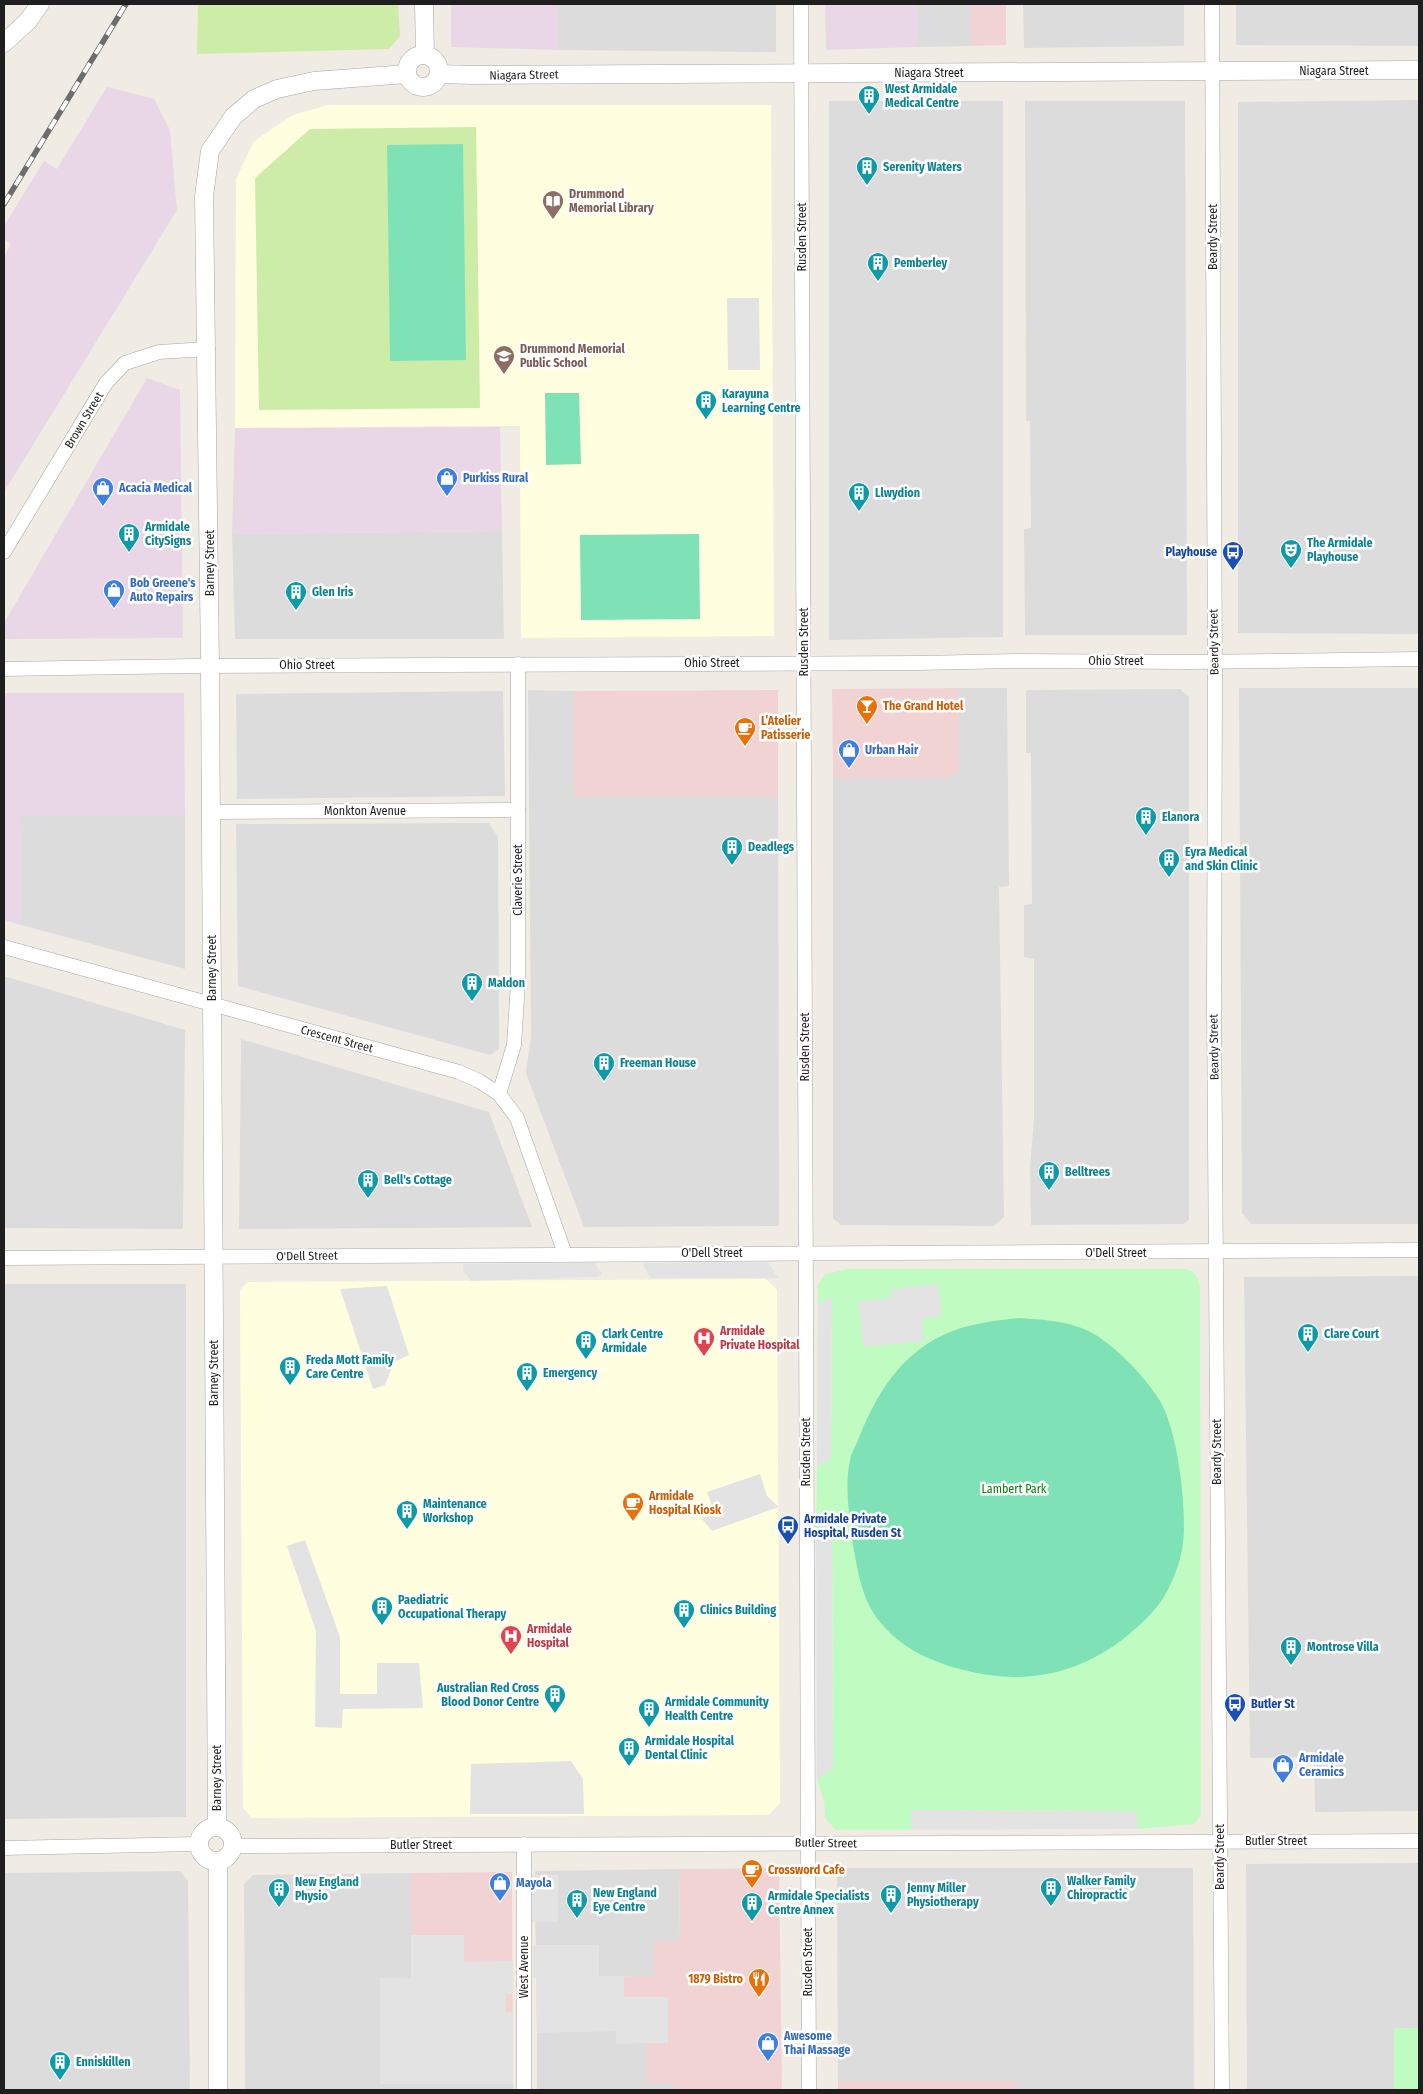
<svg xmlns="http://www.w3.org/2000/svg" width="1423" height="2094" font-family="'Fira Sans Condensed',sans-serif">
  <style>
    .residential { fill: #dddcdc }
    .commercial { fill: #f1d3d3 }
    .industrial { fill: #e9d6e7 }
    .education { fill: #fffede }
    .grass { fill: #cdeca8 }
    .park { fill: #c0fcc2 }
    .pitch { fill: #7fe2b7 }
    .parking { fill: #e3e3e3 }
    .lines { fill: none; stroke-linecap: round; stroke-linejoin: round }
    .minor-casing { stroke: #a6a6a6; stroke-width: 15 }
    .tertiary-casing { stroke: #a6a6a6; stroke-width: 19 }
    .minor { stroke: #fff; stroke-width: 14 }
    .tertiary { stroke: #fff; stroke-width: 18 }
    .rail-casing { stroke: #6d6d6d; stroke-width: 5.5 }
    .rail { stroke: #fff; stroke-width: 4; stroke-dasharray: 11; stroke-linecap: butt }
    .labels { text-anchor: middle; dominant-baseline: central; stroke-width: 5; stroke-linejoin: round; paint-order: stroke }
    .street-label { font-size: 12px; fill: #1f1f1f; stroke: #fff }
    .culture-label { font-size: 12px; font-weight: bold; fill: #0d838f; stroke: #fff; text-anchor: start }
    .education-label { font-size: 12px; font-weight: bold; fill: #785e54; stroke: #fff; text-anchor: start }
    .shop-label { font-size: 12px; font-weight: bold; fill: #366cbe; stroke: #fff; text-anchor: start }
    .transit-label { font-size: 12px; font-weight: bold; fill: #164399; stroke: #fff; text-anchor: start }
    .food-label { font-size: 12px; font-weight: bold; fill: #c56008; stroke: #fff; text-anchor: start }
    .health-label { font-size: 12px; font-weight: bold; fill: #be3a42; stroke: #fff; text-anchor: start }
    .park-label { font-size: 12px; fill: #07820c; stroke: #fff }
  </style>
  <rect width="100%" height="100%" fill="#f0ece4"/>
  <g class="residential">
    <polygon points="558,4 776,4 776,52 558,50"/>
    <polygon points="917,4 971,4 971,46 917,47"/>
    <polygon points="1023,4 1184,4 1184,46 1024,48"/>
    <polygon points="1236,4 1419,4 1419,46 1236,45"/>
    <polygon points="1419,100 1419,634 1238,633 1238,102"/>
    <polygon points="829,101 1003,101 1003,637 829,640"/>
    <polygon points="1025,101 1185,101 1187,635 1025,635 1024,529 1031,528 1030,421 1026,421"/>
    <polygon points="502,531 504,639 235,639 232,534"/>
    <polygon points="958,688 1007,688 1009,886 999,887 1004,1217 994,1226 841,1225 833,1218 833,778 944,778 958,771"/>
    <polygon points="1239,688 1419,688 1419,1224 1251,1224 1242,1213"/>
    <polygon points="1180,689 1189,697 1189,1220 1183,1224 1031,1225 1030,1167 1034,1118 1034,959 1024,957 1024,905 1032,904 1031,753 1026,753 1026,690"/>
    <polygon points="528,690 574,691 575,797 778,797 779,1226 584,1227 526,1073 531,1036"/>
    <polygon points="503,691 505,796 237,799 236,694"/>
    <polygon points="20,816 185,816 185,969 21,925"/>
    <polygon points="489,823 498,837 499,1049 490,1055 238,986 236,824"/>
    <polygon points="4,976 185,1030 183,1229 4,1228"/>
    <polygon points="241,1039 489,1112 532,1227 239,1229"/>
    <polygon points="1419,1276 1419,1811 1315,1812 1314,1757 1250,1758 1244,1277"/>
    <polygon points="4,1284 186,1284 186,1817 4,1819"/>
    <polygon points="1419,1863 1419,2028 1394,2028 1394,2090 1247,2090 1246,1864"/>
    <polygon points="837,1868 1193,1868 1194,2090 1017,2090 1017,2081 838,2081"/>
    <polygon points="679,1869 680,1940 654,1976 536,1977 535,1871"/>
    <polygon points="180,1871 188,1881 190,2090 4,2090 4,1873"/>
    <polygon points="411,1873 411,1979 380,1978 513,2084 513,2090 245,2090 244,1884 253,1875"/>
    <polygon points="616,2031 646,2044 674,2083 674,2090 537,2090 537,2032"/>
  </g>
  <g class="commercial">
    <polygon points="971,4 1006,4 1006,45 971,46"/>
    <polygon points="958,688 959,771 944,778 833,778 832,689"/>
    <polygon points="778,690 778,797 574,797 574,691"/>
    <polygon points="779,1868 782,2090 674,2090 673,2083 646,2083 646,2044 616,2044 616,2031 537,2032 536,1977 654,1976 654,1941 680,1940 679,1869"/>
    <polygon points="512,1872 513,2084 380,2084 380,1978 411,1979 411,1873"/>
    <rect x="838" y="2081" width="179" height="9"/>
  </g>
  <g class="industrial">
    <polygon points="451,4 558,4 558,50 451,47"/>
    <polygon points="825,4 917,4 917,47 826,50"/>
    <polygon points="107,87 154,99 170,130 177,210 4,492 4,257 11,244 4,239 4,226 44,161 57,169"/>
    <polygon points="147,378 180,390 183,638 4,639 4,623"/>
    <polygon points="500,427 502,531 232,534 235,428"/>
    <polygon points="4,693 184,693 185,816 20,816 21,925 4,920"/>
  </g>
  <g class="education">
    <polygon points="328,105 771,105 774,636 521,638 520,426 235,428 236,179 254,141 293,115"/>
    <polygon points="766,1279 777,1290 780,1803 769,1815 252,1818 243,1808 240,1290 248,1282"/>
  </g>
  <g class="grass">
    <polygon points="198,4 398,4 400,36 389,49 197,54"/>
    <polygon points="476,127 480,408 259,410 255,178 310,129"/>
  </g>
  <g class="park">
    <path d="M847 1269H1184C1194 1269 1198 1277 1200 1286L1201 1815 1194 1824 1138 1829 1136 1811 912 1810 911 1830H836L825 1818 824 1801 817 1779 833 1769 832 1522 816 1530 817 1466 831 1459 832 1297 818 1304V1285L825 1274Z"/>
    <rect x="1394" y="2028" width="25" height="62"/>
  </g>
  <g class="pitch">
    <polygon points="463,144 466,360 390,361 387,145"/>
    <polygon points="545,393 579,393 581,464 546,465"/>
    <polygon points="699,534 700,619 581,620 580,535"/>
    <path d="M1019 1318C1047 1320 1075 1321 1099 1337 1123 1354 1145 1377 1160 1401 1178 1431 1187 1509 1183 1543 1181 1562 1172 1584 1162 1600 1152 1614 1140 1625 1127 1636 1077 1676 1021 1686 960 1669 929 1661 900 1647 880 1622 861 1600 857 1567 852 1539 849 1512 844 1482 851 1456 853 1449 858 1442 860 1435 877 1393 901 1355 943 1335 967 1324 993 1321 1019 1318Z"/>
  </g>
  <g class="parking">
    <polygon points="727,298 759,298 760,370 728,370"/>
    <polygon points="768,1262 778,1278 650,1278 642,1263"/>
    <polygon points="595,1263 602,1274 597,1277 471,1281 463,1270 463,1264"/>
    <polygon points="938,1284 941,1316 922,1319 924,1341 863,1347 858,1301 891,1298 891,1289"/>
    <polygon points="387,1286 409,1355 394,1362 385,1385 373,1389 340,1289"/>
    <polygon points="832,1297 831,1459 817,1466 818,1304"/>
    <polygon points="760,1474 767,1496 779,1507 712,1531 701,1518 715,1514 707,1492"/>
    <polygon points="832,1522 833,1769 817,1779 816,1530"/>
    <polygon points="305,1540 340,1637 340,1694 377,1694 377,1663 419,1663 423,1708 343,1709 342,1728 315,1727 316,1631 287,1546"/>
    <polygon points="571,1761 583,1779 584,1814 470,1814 471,1764"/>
    <polygon points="911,1810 1136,1811 1138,1829 911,1830"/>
    <rect x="531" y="1875" width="27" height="47"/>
    <polygon points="411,1935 464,1935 464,1962 513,1961 513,1994 506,1994 505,2012 513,2012 513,2084 380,2084 380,1978 411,1979"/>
    <polygon points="533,1945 599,1945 599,1976 624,1976 624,1997 668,1997 668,2043 616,2044 616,2031 537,2033 536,1978 533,1978"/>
  </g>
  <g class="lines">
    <g class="minor-casing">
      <g id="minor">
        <polyline points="801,4 809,2090"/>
        <polyline points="1212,4 1215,677 1214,1004 1222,2090"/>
        <polyline points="4,552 106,383 125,363 159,352 208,349"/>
        <polyline points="4,669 194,666 918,663 1016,661 1190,662 1419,659"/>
        <polyline points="211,812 518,810"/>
        <polyline points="4,947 459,1072 479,1081 499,1094 517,1118 565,1254"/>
        <polyline points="499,1094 514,1045 518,983 518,664"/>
        <polyline points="4,1258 1419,1250"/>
        <polyline points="524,1844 524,2090"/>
        <polyline points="234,1846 1419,1841"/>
        <polyline points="4,1848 198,1844"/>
      </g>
    </g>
    <g class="tertiary-casing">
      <g id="tertiary">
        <polyline points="424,4 425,55"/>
        <polyline points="4,43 28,21 40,4"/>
        <circle cx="423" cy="71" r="16"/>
        <polyline points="439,74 472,75 1419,70"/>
        <polyline points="217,1826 210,666 204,196 210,151 233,117 254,99 277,89 314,81 407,74"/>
        <circle cx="216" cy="1844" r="17"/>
        <polyline points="218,1862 218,2090"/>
      </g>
    </g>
    <use href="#minor" class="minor"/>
    <use href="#tertiary" class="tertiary"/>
    <g class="rail-casing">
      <polyline id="rail" points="4,204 126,4"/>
    </g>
    <use href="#rail" class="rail"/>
  </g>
  <defs>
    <g id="building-pin" transform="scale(1.125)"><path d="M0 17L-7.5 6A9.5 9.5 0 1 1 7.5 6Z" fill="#0f9aa8" stroke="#fff"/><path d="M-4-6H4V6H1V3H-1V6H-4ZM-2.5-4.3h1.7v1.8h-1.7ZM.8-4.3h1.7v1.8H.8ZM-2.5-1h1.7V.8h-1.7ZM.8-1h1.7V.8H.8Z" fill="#fff"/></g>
    <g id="library-pin" transform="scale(1.125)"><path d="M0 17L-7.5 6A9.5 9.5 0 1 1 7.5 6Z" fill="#8d6e63" stroke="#fff"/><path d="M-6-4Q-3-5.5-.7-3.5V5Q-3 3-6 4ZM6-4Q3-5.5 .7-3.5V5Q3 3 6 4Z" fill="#fff"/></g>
    <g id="school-pin" transform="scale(1.125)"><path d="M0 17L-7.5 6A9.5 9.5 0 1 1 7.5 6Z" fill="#8d6e63" stroke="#fff"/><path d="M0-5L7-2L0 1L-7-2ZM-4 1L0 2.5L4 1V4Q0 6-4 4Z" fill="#fff"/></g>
    <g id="shop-pin" transform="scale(1.125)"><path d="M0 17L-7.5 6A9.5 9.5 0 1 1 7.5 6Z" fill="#3f7fe0" stroke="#fff"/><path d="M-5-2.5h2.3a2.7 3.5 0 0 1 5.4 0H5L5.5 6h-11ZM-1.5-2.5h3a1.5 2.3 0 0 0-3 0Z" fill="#fff"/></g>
    <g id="theatre-pin" transform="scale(1.125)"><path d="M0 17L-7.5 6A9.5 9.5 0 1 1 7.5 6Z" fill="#0f9aa8" stroke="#fff"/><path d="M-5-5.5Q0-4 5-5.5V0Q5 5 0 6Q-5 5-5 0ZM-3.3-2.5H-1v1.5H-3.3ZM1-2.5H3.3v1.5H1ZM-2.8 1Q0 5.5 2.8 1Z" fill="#fff"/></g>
    <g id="bus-pin" transform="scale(1.125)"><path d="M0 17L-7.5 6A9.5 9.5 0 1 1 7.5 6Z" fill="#1a4fb4" stroke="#fff"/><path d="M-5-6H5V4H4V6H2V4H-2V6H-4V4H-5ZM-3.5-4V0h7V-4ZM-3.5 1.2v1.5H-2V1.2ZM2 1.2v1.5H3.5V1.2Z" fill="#fff"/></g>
    <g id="bar-pin" transform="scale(1.125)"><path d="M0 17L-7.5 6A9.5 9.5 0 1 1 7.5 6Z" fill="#e8710a" stroke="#fff"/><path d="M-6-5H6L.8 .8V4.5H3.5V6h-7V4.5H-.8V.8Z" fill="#fff"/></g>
    <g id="cafe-pin" transform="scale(1.125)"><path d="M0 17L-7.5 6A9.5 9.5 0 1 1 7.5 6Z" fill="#e8710a" stroke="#fff"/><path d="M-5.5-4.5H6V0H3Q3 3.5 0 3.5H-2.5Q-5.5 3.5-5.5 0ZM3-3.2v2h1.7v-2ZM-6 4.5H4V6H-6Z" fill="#fff"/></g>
    <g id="hospital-pin" transform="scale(1.125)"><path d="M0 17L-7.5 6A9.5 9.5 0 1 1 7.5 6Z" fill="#e0444e" stroke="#fff"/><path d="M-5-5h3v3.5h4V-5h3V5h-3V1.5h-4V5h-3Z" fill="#fff"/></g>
    <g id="restaurant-pin" transform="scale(1.125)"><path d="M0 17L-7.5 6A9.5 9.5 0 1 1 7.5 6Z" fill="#e8710a" stroke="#fff"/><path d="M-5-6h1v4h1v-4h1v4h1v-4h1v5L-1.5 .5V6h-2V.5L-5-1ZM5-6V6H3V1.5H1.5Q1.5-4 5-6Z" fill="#fff"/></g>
  </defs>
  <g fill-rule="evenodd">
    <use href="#building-pin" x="869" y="96"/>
    <use href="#building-pin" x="867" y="167"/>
    <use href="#library-pin" x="553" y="201"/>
    <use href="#building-pin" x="878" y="263"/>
    <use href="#school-pin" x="504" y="356"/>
    <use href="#building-pin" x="706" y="401"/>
    <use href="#shop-pin" x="447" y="478"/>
    <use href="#shop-pin" x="103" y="488"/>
    <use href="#building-pin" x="859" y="493"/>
    <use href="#building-pin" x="129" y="534"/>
    <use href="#theatre-pin" x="1291" y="550"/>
    <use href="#bus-pin" x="1233" y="552"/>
    <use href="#shop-pin" x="114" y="590"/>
    <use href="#building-pin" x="296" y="592"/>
    <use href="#bar-pin" x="867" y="706"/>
    <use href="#cafe-pin" x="745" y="728"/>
    <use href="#shop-pin" x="849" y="750"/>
    <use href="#building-pin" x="1146" y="817"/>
    <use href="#building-pin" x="732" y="847"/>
    <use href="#building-pin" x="1169" y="859"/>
    <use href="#building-pin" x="472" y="983"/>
    <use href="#building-pin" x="604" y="1063"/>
    <use href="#building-pin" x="1049" y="1172"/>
    <use href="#building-pin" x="368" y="1180"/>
    <use href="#building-pin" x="1308" y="1334"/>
    <use href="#hospital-pin" x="704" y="1338"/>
    <use href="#building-pin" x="586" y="1341"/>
    <use href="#building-pin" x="290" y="1367"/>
    <use href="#building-pin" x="527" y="1373"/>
    <use href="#cafe-pin" x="633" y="1503"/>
    <use href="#building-pin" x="407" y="1511"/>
    <use href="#bus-pin" x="788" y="1526"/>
    <use href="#building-pin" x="382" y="1607"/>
    <use href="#building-pin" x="684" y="1610"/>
    <use href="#hospital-pin" x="511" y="1636"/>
    <use href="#building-pin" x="1291" y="1647"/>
    <use href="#building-pin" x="555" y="1695"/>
    <use href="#bus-pin" x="1235" y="1704"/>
    <use href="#building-pin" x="649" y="1709"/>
    <use href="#building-pin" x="629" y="1748"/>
    <use href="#shop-pin" x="1283" y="1765"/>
    <use href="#cafe-pin" x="752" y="1870"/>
    <use href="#shop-pin" x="500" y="1883"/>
    <use href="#building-pin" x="1051" y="1888"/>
    <use href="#building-pin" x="279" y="1889"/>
    <use href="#building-pin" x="891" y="1895"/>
    <use href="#building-pin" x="577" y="1900"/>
    <use href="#building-pin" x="752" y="1903"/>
    <use href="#restaurant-pin" x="759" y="1979"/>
    <use href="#shop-pin" x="768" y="2043"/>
    <use href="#building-pin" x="60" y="2062"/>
  </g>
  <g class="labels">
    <g class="street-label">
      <text x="1334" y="71">Niagara Street</text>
      <text x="929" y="73">Niagara Street</text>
      <text transform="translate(524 75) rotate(-1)">Niagara Street</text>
      <text transform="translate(802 237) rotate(-90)">Rusden Street</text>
      <text transform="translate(1213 237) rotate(-90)">Beardy Street</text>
      <text transform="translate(84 420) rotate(-59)">Brown Street</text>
      <text transform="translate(210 563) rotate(-90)">Barney Street</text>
      <text transform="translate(804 642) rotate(-90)">Rusden Street</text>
      <text transform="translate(1214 642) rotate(-91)">Beardy Street</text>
      <text x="1116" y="661">Ohio Street</text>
      <text x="712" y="663">Ohio Street</text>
      <text x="307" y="665">Ohio Street</text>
      <text x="365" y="811">Monkton Avenue</text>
      <text transform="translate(518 880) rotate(-90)">Claverie Street</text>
      <text transform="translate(212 968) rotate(-90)">Barney Street</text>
      <text transform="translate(337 1039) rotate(15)">Crescent Street</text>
      <text transform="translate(805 1047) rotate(-90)">Rusden Street</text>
      <text transform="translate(1214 1047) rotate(-91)">Beardy Street</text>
      <text x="712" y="1253">O'Dell Street</text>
      <text x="1116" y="1253">O'Dell Street</text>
      <text transform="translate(307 1256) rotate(-1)">O'Dell Street</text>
      <text transform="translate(214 1373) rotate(-90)">Barney Street</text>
      <text transform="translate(806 1452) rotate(-90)">Rusden Street</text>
      <text transform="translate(1217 1452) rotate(-90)">Beardy Street</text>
      <text transform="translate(217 1778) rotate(-90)">Barney Street</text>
      <text x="1276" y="1841">Butler Street</text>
      <text transform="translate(826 1843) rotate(1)">Butler Street</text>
      <text x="421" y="1845">Butler Street</text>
      <text transform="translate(1220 1857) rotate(-90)">Beardy Street</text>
      <text transform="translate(808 1962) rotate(-90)">Rusden Street</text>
      <text transform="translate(524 1967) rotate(-90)">West Avenue</text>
    </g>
    <g class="culture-label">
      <text x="885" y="89">West Armidale<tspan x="885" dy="14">Medical Centre</tspan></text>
      <text x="883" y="167">Serenity Waters</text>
      <text x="894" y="263">Pemberley</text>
      <text x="722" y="394">Karayuna<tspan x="722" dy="14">Learning Centre</tspan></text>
      <text x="875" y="493">Llwydion</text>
      <text x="145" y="527">Armidale<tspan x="145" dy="14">CitySigns</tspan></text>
      <text x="1307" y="543">The Armidale<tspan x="1307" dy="14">Playhouse</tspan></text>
      <text x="312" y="592">Glen Iris</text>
      <text x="1162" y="817">Elanora</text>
      <text x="748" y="847">Deadlegs</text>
      <text x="1185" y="852">Eyra Medical<tspan x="1185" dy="14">and Skin Clinic</tspan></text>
      <text x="488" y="983">Maldon</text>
      <text x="620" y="1063">Freeman House</text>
      <text x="1065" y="1172">Belltrees</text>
      <text x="384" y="1180">Bell's Cottage</text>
      <text x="602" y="1334">Clark Centre<tspan x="602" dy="14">Armidale</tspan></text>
      <text x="1324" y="1334">Clare Court</text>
      <text x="306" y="1360">Freda Mott Family<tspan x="306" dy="14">Care Centre</tspan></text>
      <text x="543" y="1373">Emergency</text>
      <text x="423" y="1504">Maintenance<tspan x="423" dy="14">Workshop</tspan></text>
      <text x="398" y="1600">Paediatric<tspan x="398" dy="14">Occupational Therapy</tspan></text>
      <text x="700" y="1610">Clinics Building</text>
      <text x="1307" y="1647">Montrose Villa</text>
      <text x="539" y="1688" text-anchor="end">Australian Red Cross<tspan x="539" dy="14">Blood Donor Centre</tspan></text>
      <text x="665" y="1702">Armidale Community<tspan x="665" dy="14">Health Centre</tspan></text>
      <text x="645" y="1741">Armidale Hospital<tspan x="645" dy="14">Dental Clinic</tspan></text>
      <text x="1067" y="1881">Walker Family<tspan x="1067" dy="14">Chiropractic</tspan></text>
      <text x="295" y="1882">New England<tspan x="295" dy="14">Physio</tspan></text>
      <text x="907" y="1888">Jenny Miller<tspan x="907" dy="14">Physiotherapy</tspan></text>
      <text x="593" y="1893">New England<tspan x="593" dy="14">Eye Centre</tspan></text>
      <text x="768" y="1896">Armidale Specialists<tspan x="768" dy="14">Centre Annex</tspan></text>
      <text x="76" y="2062">Enniskillen</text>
    </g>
    <g class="education-label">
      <text x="569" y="194">Drummond<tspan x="569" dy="14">Memorial Library</tspan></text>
      <text x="520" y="349">Drummond Memorial<tspan x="520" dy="14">Public School</tspan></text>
    </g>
    <g class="shop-label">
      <text x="463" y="478">Purkiss Rural</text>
      <text x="119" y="488">Acacia Medical</text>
      <text x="130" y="583">Bob Greene's<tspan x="130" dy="14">Auto Repairs</tspan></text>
      <text x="865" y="750">Urban Hair</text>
      <text x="1299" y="1758">Armidale<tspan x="1299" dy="14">Ceramics</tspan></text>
      <text x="516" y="1883">Mayola</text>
      <text x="784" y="2036">Awesome<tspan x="784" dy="14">Thai Massage</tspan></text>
    </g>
    <g class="transit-label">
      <text x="1217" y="552" text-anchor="end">Playhouse</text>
      <text x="804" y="1519">Armidale Private<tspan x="804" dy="14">Hospital, Rusden St</tspan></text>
      <text x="1251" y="1704">Butler St</text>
    </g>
    <g class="food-label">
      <text x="883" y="706">The Grand Hotel</text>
      <text x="761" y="721">L’Atelier<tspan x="761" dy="14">Patisserie</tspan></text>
      <text x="649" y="1496">Armidale<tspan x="649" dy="14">Hospital Kiosk</tspan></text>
      <text x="768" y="1870">Crossword Cafe</text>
      <text x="743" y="1979" text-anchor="end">1879 Bistro</text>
    </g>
    <g class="health-label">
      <text x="720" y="1331">Armidale<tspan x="720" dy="14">Private Hospital</tspan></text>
      <text x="527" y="1629">Armidale<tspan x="527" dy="14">Hospital</tspan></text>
    </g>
    <g class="park-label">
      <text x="1014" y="1489">Lambert Park</text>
    </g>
  </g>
  <rect width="1423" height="2094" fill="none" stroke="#1f1f1f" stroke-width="10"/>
</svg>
